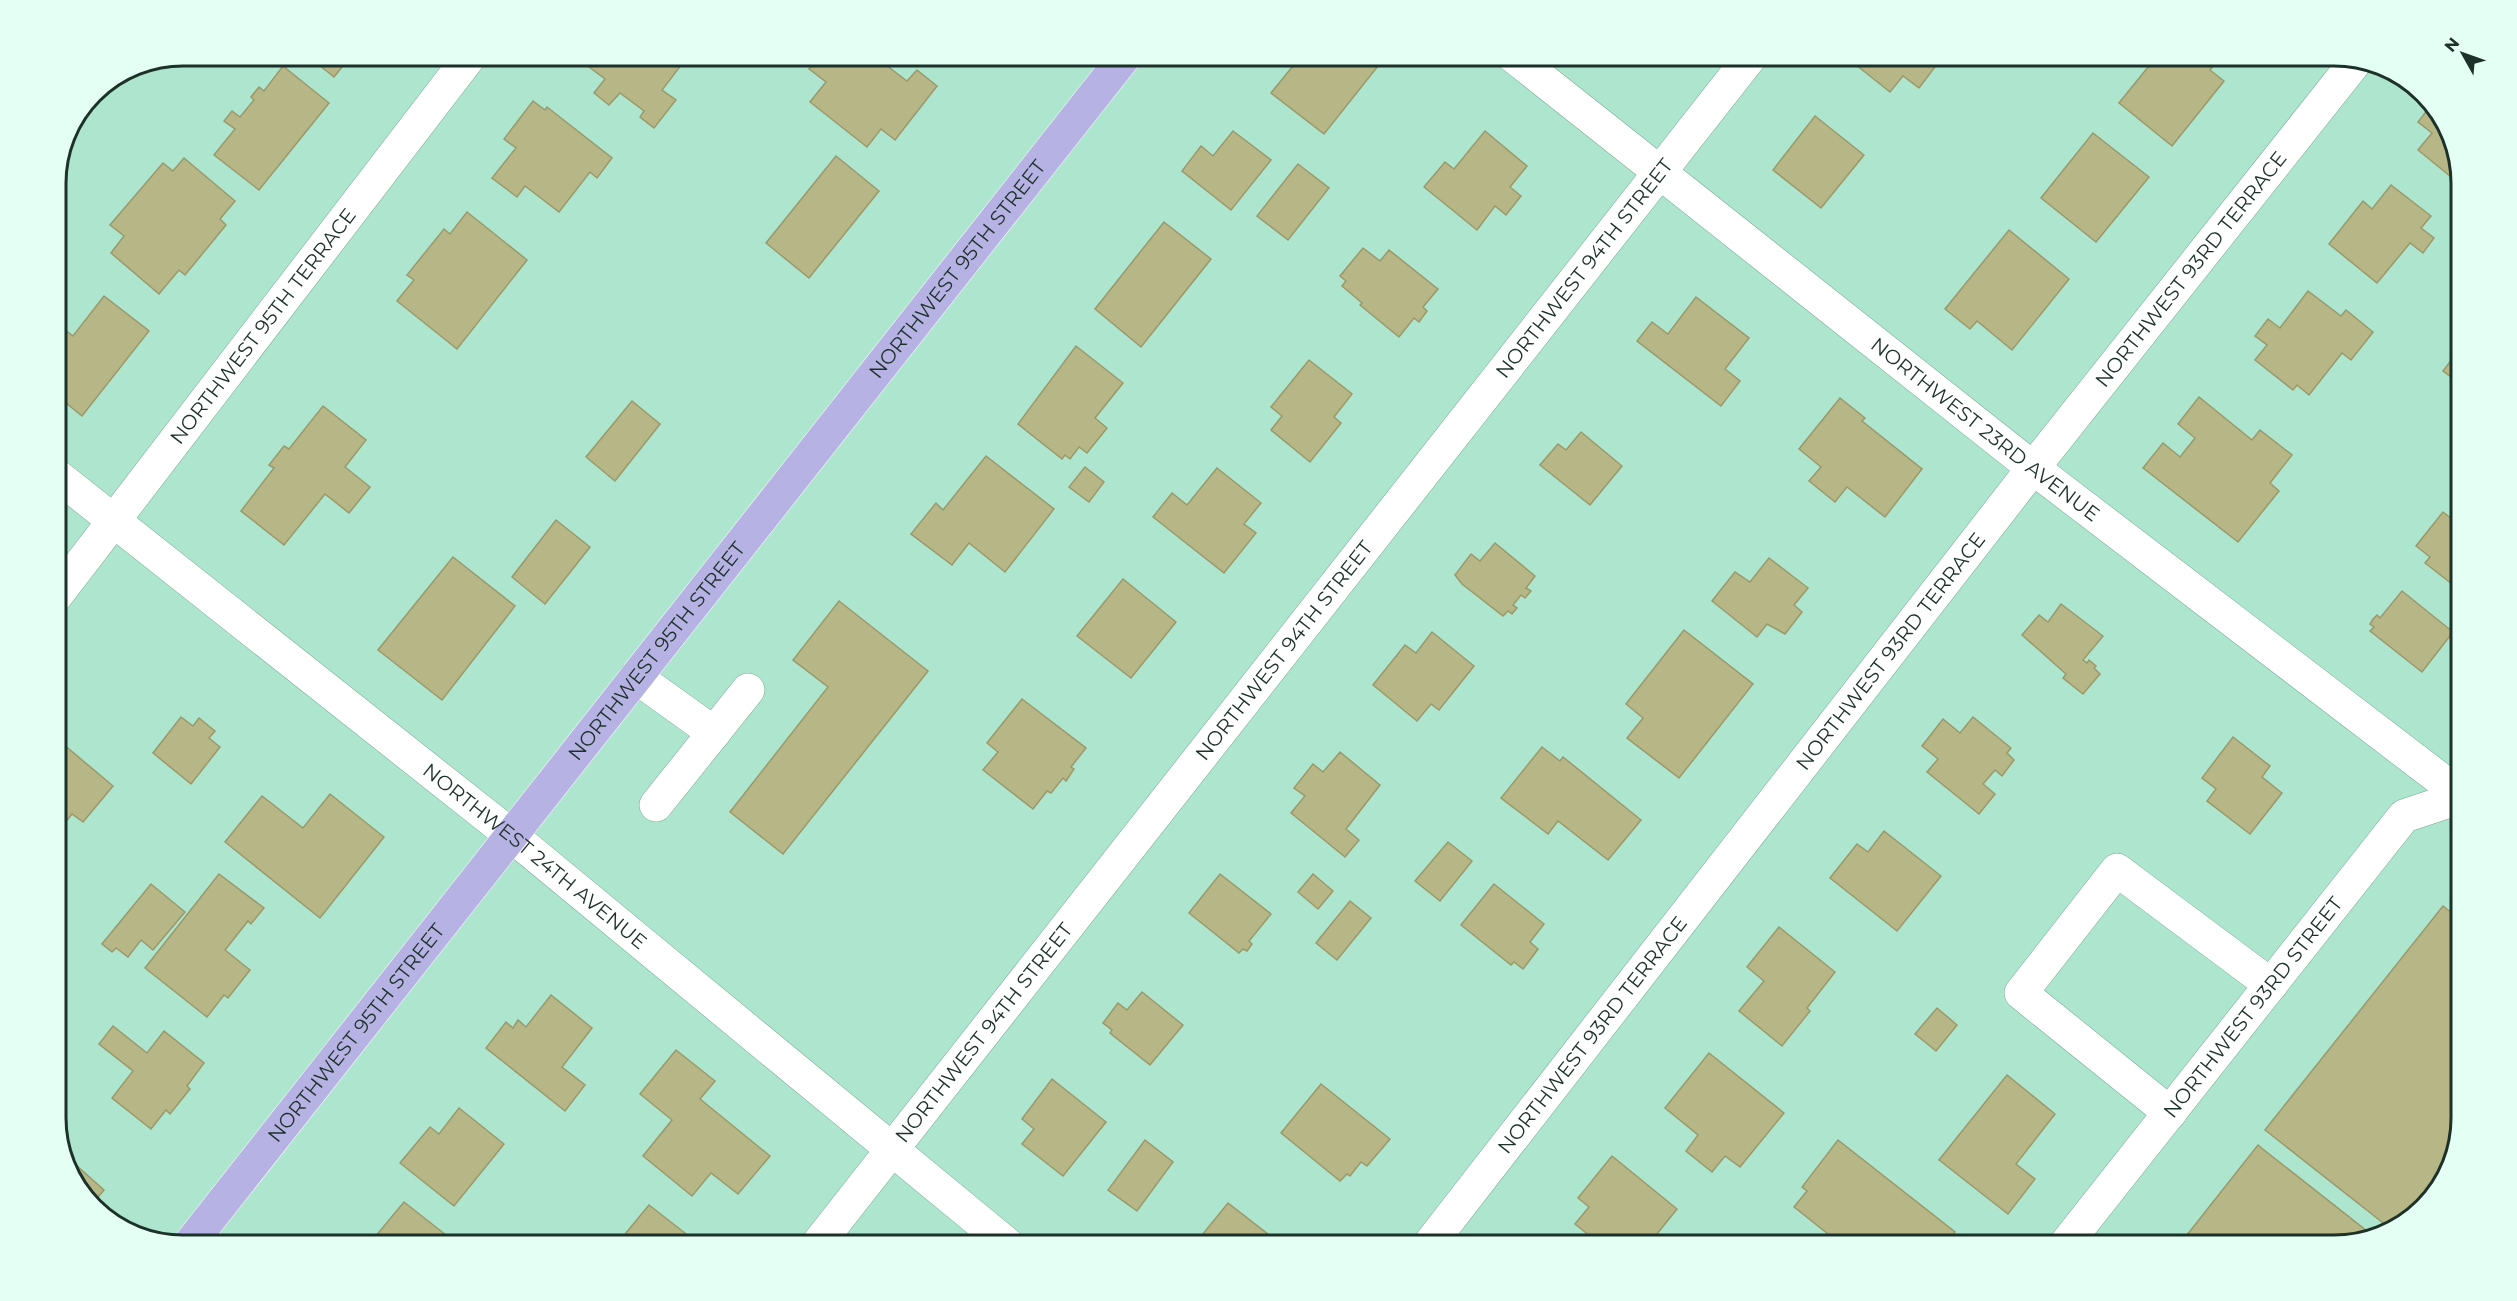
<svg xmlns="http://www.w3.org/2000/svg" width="2517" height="1301" font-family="Montserrat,sans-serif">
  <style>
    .building { fill: #b6b687; stroke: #9a996b; stroke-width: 1.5 }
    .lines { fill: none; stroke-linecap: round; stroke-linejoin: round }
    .minor-casing { stroke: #76ab95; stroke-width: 34 }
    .major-casing { stroke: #fff; stroke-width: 34 }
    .minor { stroke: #fff; stroke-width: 33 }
    .major { stroke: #b7b2e4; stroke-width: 33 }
    .labels { text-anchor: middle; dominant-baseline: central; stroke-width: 4.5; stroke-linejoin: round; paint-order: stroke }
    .street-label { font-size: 20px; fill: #1c3129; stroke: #e4fff3 }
    .rim { fill: none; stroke: #1c3129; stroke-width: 3 }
  </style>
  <rect width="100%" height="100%" fill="#aee5ce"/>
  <g class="building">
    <polygon points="308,56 351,56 334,77"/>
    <polygon points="599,56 671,56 682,64 662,90 676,100 654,128 640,117 644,111 620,93 609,105 594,93 605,79 589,67"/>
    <polygon points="820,56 874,56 907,81 917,70 937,86 895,140 881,129 867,147 810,102 826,82 809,69"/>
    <polygon points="1301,56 1386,56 1324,134 1271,93"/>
    <polygon points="1855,56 1921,56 1935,67 1919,88 1903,76 1890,92 1851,61"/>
    <polygon points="2157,56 2204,56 2215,64 2210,70 2224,81 2172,146 2119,103"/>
    <polygon points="283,66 329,103 259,190 214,155 235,129 224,121 232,111 240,117 254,100 251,97 259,87 264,91"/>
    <polygon points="533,101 545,110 547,107 612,158 597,178 590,172 559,212 525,186 517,197 492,178 516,148 504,139"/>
    <polygon points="2431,105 2440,112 2461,174 2456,181 2418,150 2432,133 2418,122"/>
    <polygon points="1815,116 1864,155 1821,208 1773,170"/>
    <polygon points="1233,131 1271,160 1231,210 1182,171 1201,146 1213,156"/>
    <polygon points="1485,131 1527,166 1510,187 1521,196 1506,215 1495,206 1477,230 1424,187 1445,162 1454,169"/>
    <polygon points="2093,133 2149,177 2096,242 2041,198"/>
    <polygon points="836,156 879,191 809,278 766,243"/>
    <polygon points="184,158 235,201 220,219 226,225 185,275 179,270 159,294 111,253 124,236 110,225 163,163 173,171"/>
    <polygon points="1298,164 1329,188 1288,240 1257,216"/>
    <polygon points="2391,185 2431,216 2421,228 2434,238 2423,253 2410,243 2377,283 2329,244 2363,201 2372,209"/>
    <polygon points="467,212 527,260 457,349 397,301 414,280 407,275 444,229 450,234"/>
    <polygon points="1164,222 1211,259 1141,347 1095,309"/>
    <polygon points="2009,230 2069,279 2012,350 1977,321 1970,329 1945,309"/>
    <polygon points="1363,248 1380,261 1389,250 1438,289 1423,307 1427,311 1419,322 1414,318 1399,337 1360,305 1362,303 1342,286 1346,281 1340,276"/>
    <polygon points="2308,291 2341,316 2346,310 2373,332 2351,360 2342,353 2309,395 2297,385 2293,390 2255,360 2267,345 2255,336 2268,319 2280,328"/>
    <polygon points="104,296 149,331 82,416 56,395 56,323 73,336"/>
    <polygon points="1696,297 1749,338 1725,369 1740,381 1721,406 1637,341 1652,322 1668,334"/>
    <polygon points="1076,346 1123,383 1095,418 1107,428 1087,453 1079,447 1070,459 1065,455 1062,459 1018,424"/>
    <polygon points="2461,347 2461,384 2443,371"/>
    <polygon points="1309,360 1352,394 1334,417 1341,423 1310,462 1271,430 1282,416 1271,407"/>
    <polygon points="2199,397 2252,440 2260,430 2292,455 2270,483 2279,491 2238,542 2143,468 2163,443 2180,457 2195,438 2178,424"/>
    <polygon points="1840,398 1865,418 1862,421 1922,469 1885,517 1847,487 1835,502 1809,481 1821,467 1799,449"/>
    <polygon points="632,401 660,424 615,481 586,457"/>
    <polygon points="323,406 366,440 345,467 370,487 349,513 325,494 284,545 241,511 274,468 269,465 284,446 289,449"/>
    <polygon points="1581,432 1622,466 1590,505 1540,465 1558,444 1566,450"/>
    <polygon points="986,456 1054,509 1005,572 969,543 952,565 911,534 936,503 943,510"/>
    <polygon points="1085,467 1104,482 1089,502 1069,487"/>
    <polygon points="1217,468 1261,503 1244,524 1256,533 1224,573 1153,517 1172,493 1187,505"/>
    <polygon points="2461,484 2461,504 2451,496"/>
    <polygon points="2443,512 2461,526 2461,591 2425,563 2430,557 2416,546"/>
    <polygon points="556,520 590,547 545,604 512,577"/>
    <polygon points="1495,543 1535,576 1526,588 1531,591 1525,598 1521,595 1513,605 1517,608 1512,614 1508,611 1503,616 1462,584 1455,575 1471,554 1480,561"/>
    <polygon points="453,557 515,606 442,700 378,650"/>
    <polygon points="1769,558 1808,588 1794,605 1802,612 1785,634 1767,624 1757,637 1712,601 1735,572 1750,582"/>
    <polygon points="1123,579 1176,622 1131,678 1077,636"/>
    <polygon points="2402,591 2453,632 2422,672 2370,631 2374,627 2370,624 2373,619 2377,615 2380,618"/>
    <polygon points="839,601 928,671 783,854 730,812 828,687 793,660"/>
    <polygon points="2061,604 2103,636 2083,660 2087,663 2089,660 2096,666 2094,668 2100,674 2083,694 2063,678 2066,674 2022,635 2039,615 2048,622"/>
    <polygon points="1684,630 1753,684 1679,778 1627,738 1643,718 1626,704"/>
    <polygon points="1432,632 1474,666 1439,710 1431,704 1417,721 1373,685 1405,645 1416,653"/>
    <polygon points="1022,699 1086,748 1071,767 1074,769 1066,781 1063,778 1051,793 1047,791 1033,809 983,770 998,752 987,743"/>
    <polygon points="181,717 193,726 199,718 215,731 209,738 220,747 191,784 153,753"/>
    <polygon points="1973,717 2011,748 2007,753 2014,760 2002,776 1995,770 1983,784 1995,794 1979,814 1927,772 1938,759 1922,746 1943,719 1960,733"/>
    <polygon points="2233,737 2270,766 2262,777 2282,793 2250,834 2207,801 2216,789 2202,778"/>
    <polygon points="63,744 113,786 83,822 72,814 56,834 56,752"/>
    <polygon points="1542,747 1560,761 1563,757 1641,820 1608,860 1558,821 1548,834 1501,798"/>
    <polygon points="1340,752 1380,785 1346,829 1359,840 1345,857 1291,813 1305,796 1294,788 1313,764 1323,772"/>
    <polygon points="330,794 384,837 320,918 225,842 262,796 303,828"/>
    <polygon points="1884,831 1941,876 1897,931 1830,878 1857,844 1868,852"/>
    <polygon points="1448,842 1472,861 1440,901 1415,881"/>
    <polygon points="219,874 264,908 251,924 248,921 225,950 250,970 228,998 224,995 207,1017 145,968"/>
    <polygon points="1220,874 1271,914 1249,941 1252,944 1247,951 1243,949 1239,953 1189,913"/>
    <polygon points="1313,874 1333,891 1318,909 1298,892"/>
    <polygon points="151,884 185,912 153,950 141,940 128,957 116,948 112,952 102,944"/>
    <polygon points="1494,884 1544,924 1530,942 1538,949 1523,969 1514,962 1511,965 1461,925"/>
    <polygon points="1350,901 1371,918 1337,960 1316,943"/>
    <polygon points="2443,906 2461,920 2462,1118 2448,1175 2398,1228 2392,1230 2265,1130"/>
    <polygon points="1779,927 1835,972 1807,1008 1810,1011 1782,1046 1739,1011 1764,981 1747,967"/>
    <polygon points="1142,992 1183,1025 1150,1065 1110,1033 1112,1030 1103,1023 1118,1003 1127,1010"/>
    <polygon points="551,995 592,1028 562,1067 585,1085 565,1111 486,1048 506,1022 513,1028 518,1020 526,1027"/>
    <polygon points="1937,1008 1957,1025 1936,1051 1915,1034"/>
    <polygon points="113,1026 147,1053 164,1031 204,1063 187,1086 190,1089 170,1114 166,1110 151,1129 112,1098 133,1071 99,1044"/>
    <polygon points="676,1050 715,1081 700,1099 770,1156 738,1194 711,1173 692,1196 643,1156 672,1120 640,1094"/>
    <polygon points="1709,1053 1784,1113 1740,1167 1725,1156 1712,1172 1686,1151 1698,1135 1665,1108"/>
    <polygon points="2007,1075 2055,1114 2016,1164 2035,1179 2008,1214 1939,1160"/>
    <polygon points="1052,1079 1106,1122 1063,1176 1022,1144 1034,1129 1022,1119"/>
    <polygon points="1321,1084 1390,1139 1367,1166 1361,1162 1350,1176 1347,1174 1340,1181 1281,1133"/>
    <polygon points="459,1108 504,1144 454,1206 400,1163 430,1127 439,1134"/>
    <polygon points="1145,1140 1173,1162 1137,1211 1108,1190"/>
    <polygon points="1838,1140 1955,1232 1945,1245 1835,1245 1825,1237 1828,1234 1794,1207 1807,1191 1802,1187"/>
    <polygon points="2258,1145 2264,1150 2372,1235 2334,1245 2179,1245"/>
    <polygon points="66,1156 104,1190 93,1203 77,1189"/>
    <polygon points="1612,1156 1677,1209 1648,1245 1601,1245 1575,1224 1589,1207 1578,1198"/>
    <polygon points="404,1202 446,1235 438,1245 363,1245 367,1241 370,1243"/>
    <polygon points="1228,1203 1282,1245 1194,1245"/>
    <polygon points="649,1205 699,1244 697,1245 616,1245"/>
  </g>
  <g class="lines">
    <g class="minor-casing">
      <g id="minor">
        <path id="s1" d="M1513 56 2033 468 2461 795"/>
        <path id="s2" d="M56 475 512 836 1008 1245"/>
        <path id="s3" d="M56 596 470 56"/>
        <polyline points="636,677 714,733"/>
        <polyline points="656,805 748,690"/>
        <polyline points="2170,1113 2021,993 2117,870 2271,985"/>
        <path id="s4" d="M817 1245 1751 56"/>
        <path id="s5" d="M1429 1245 2033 468 2356 61"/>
        <path id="s6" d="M2065 1245 2404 816 2461 797"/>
      </g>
    </g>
    <g class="major-casing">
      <g id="major">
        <path id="s7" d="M189 1245 1125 56"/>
      </g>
    </g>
    <use href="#minor" class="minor"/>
    <use href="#major" class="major"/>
  </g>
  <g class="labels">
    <g class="street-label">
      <text stroke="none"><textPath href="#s4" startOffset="1242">NORTHWEST 94TH STREET</textPath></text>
      <text stroke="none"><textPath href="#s7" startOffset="1242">NORTHWEST 95TH STREET</textPath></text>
      <text stroke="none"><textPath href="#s5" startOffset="1238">NORTHWEST 93RD TERRACE</textPath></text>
      <text stroke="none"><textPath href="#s3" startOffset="340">NORTHWEST 95TH TERRACE</textPath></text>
      <text stroke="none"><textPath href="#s1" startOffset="602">NORTHWEST 23RD AVENUE</textPath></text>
      <text stroke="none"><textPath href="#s4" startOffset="756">NORTHWEST 94TH STREET</textPath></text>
      <text stroke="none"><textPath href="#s7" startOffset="756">NORTHWEST 95TH STREET</textPath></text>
      <text stroke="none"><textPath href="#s5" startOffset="752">NORTHWEST 93RD TERRACE</textPath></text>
      <text stroke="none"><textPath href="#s2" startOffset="612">NORTHWEST 24TH AVENUE</textPath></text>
      <text stroke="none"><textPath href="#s6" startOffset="303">NORTHWEST 93RD STREET</textPath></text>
      <text stroke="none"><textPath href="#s7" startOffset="270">NORTHWEST 95TH STREET</textPath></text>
      <text stroke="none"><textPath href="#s4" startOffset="270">NORTHWEST 94TH STREET</textPath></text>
      <text stroke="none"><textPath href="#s5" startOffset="266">NORTHWEST 93RD TERRACE</textPath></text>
    </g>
  </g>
  <path d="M0 0H2517V1301H0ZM183 66H2334A117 117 0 0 1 2451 183V1118A117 117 0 0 1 2334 1235H183A117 117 0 0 1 66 1118V183A117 117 0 0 1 183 66Z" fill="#e4fff3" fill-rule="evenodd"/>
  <path class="rim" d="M183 66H2334A117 117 0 0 1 2451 183V1118A117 117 0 0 1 2334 1235H183A117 117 0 0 1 66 1118V183A117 117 0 0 1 183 66Z"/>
  <g transform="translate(2463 54) rotate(310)" stroke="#e4fff3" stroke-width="4.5" paint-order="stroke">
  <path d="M0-4.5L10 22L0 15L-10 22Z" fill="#1c3129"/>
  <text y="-9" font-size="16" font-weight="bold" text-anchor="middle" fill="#1c3129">N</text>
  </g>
</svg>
